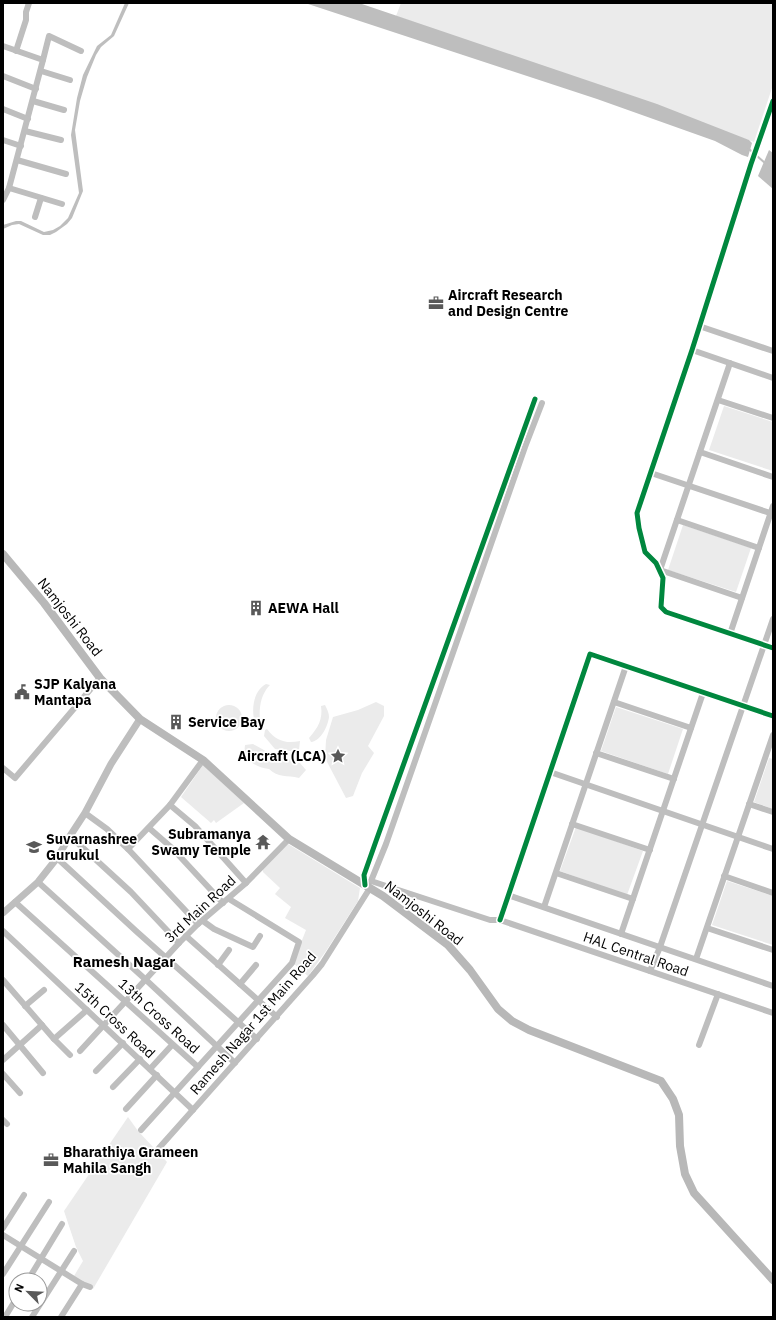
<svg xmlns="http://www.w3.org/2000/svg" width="776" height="1320" font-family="'IBM Plex Sans',sans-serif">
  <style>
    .green { fill: #ebebeb }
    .water { fill: #bebebe }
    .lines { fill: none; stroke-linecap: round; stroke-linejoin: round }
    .stream { stroke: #bebebe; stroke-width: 2 }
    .minor { stroke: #bebebe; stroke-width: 6 }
    .tertiary { stroke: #bebebe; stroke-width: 7 }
    .secondary { stroke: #b8b8b8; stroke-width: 8 }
    .cycleway-casing { stroke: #fff; stroke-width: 8 }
    .cycleway { stroke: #00873e; stroke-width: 5 }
    .labels { text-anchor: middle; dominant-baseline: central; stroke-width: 3.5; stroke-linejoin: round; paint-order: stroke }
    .poi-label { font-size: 14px; font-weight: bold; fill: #000; stroke: #fff; text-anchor: start }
    .street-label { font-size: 14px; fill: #000; stroke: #fff }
    .neighbourhood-label { font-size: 15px; font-weight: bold; fill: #000; stroke: #fff }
  </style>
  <rect width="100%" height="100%" fill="#fff"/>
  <g class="green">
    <polygon points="401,3 773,3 773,85 754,142 396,16"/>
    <polygon points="724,406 773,422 773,471 709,450"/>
    <polygon points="683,525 751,548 736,592 668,570"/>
    <path d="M266 684 270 685 269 686C260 696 259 709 260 722L256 724 255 723C251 710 253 691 266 684Z"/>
    <polygon points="376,702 384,706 384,716 368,746 374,753 362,773 353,796 346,798 325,758 326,740 333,717 358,710"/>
    <path d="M325 705C327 709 329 713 329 717 328 726 321 741 311 742L309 738C318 728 323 719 321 706Z"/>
    <circle cx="229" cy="718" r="13"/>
    <polygon points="616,707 683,729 668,774 601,751"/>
    <path d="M267 729C276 741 286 744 300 741L299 750 290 751 275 749 264 736 265 730Z"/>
    <path d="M253 744 271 754 300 763 306 770 299 778C287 775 278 778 269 769 258 768 251 763 244 755L245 745Z"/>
    <polygon points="769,758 773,759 773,809 754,802"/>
    <polygon points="203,765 244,803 216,823 214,820 211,823 181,797"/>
    <polygon points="576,827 643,851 627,895 560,871"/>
    <polygon points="288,844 360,888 358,901 326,951 308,976 293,963 306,930 285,918 291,907 275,894 280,888 263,872 262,866"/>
    <polygon points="727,881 773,896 773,945 712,925"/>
    <polygon points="128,1117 138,1131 167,1162 93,1289 74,1276 83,1261 76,1247 64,1211"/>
  </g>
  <g class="water">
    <polygon points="125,3 129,3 114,36 101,47 96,55 87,77 80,101 75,130 83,191 72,218 67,224 56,232 50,235 43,235 19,224 12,225 3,229 3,225 16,221 21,221 44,232 53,230 60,226 68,218 79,193 71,135 77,98 83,75 97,46 111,35"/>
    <polygon points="305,3 359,3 657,104 749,140 752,143 748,157 742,155 715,141 597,99"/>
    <polygon points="769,150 773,153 773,189 758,176"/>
  </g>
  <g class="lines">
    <polyline class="stream" points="749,149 765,163"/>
    <g class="minor">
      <polyline points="3,46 43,60 9,188 3,200"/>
      <polyline points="16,51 26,20 26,12 29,3 28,3"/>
      <polyline points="43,60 49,36 81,51"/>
      <polyline points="41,71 70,80"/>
      <polyline points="3,76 36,89"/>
      <polyline points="33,101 64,110"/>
      <polyline points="773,101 751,164 692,350 637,513 639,528 645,552 656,563 663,578 661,607 666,612 773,648"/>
      <polyline points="3,109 28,119"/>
      <polyline points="25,131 61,140"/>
      <polyline points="3,140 21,146"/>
      <polyline points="17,160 66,174"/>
      <polyline points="9,188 62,204"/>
      <polyline points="35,217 41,198"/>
      <polyline points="699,326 773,351"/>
      <polyline points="692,350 773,378"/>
      <polyline points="730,363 660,570 742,598"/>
      <polyline points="718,400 773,418"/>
      <polyline points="700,452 773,477"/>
      <polyline points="651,473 773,514"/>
      <polyline points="677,520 759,548"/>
      <polyline points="730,634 773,506"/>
      <polyline points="614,702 691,728"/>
      <polyline points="596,753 674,779"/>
      <polyline points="3,768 15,778 100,678"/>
      <polyline points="550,772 773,849"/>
      <polyline points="749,804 773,812"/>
      <polyline points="170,805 195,826 246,883"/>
      <polyline points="85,813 107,829 128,849 198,924"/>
      <polyline points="572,824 650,850"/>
      <polyline points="149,828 172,848 223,903"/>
      <polyline points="70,836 131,892 179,943"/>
      <polyline points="128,849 170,805 203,760"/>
      <polyline points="57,858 136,931 257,1039"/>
      <polyline points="556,873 633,899"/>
      <polyline points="724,876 773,893"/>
      <polyline points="371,881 490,920 500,920 773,1013"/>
      <polyline points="38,882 145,979 235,1063"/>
      <polyline points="365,885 364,875 376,841 535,399"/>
      <polyline points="365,885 371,881 386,844 525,447 542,403"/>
      <polyline points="508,895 773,986"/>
      <polyline points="15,902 198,1067"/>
      <polyline points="544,907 626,666"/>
      <polyline points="500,920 590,654 773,716"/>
      <polyline points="203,921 214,929 253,947 260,936"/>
      <polyline points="707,928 773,950"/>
      <polyline points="3,931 193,1110"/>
      <polyline points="621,934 703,693"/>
      <polyline points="186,936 277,1017"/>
      <polyline points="696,959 773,735"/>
      <polyline points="218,965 229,950"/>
      <polyline points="650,971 660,947 773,619"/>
      <polyline points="3,980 54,1039 70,1055"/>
      <polyline points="240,984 256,965"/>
      <polyline points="25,1006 44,990"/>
      <polyline points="3,1025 43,1073"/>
      <polyline points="54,1039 87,1010"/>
      <polyline points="699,1045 718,994"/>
      <polyline points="80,1051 179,943 198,924 246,883 289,839"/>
      <polyline points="3,1060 42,1025"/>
      <polyline points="150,1069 172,1045"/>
      <polyline points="96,1071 123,1043"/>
      <polyline points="3,1074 20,1093"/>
      <polyline points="113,1087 140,1059"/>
      <polyline points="126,1109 157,1075"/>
      <polyline points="3,1120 7,1124"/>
      <polyline points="141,1130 292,963 299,942 229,899"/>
      <polyline points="159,1148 313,975 322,964 370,888"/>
      <polyline points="3,1228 24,1195"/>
      <polyline points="3,1235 82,1284 90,1287"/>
      <polyline points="3,1274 49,1202"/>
      <polyline points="28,1280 62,1224"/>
      <polyline points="5,1317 16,1299"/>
      <polyline points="32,1317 74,1251"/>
      <polyline points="61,1317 82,1284"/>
    </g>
    <polyline class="tertiary" points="3,913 38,882 57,858 70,836 85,813 111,764 140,719"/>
    <polyline class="secondary" points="3,554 44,603 100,678 140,719 203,760 289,839 383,896 448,945 470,970 498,1009 512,1021 529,1030 661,1081 673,1099 679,1115 680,1146 685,1174 694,1193 773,1280"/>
    <g class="cycleway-casing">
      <g id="cycleway">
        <polyline points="773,101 751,164 692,350 637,513 639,528 645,552 656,563 663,578 661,607 666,612 773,648"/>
        <polyline points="365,885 364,875 376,841 535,399"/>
        <polyline points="500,920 590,654 773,716"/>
      </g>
    </g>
    <use href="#cycleway" class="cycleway"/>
  </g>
  <defs>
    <g id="office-bare" transform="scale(1.2)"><path d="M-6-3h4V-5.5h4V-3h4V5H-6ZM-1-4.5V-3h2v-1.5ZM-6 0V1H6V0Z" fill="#595959" stroke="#fff" stroke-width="2.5" paint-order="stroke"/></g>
    <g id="building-bare" transform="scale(1.2)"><path d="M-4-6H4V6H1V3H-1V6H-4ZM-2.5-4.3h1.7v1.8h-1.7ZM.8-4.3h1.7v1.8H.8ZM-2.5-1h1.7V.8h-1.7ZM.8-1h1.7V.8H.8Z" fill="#595959" stroke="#fff" stroke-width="2.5" paint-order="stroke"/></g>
    <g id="civic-bare" transform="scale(1.2)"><path d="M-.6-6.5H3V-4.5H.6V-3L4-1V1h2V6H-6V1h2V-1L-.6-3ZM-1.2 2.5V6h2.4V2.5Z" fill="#595959" stroke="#fff" stroke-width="2.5" paint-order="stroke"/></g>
    <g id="sight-bare" transform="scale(1.2)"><path d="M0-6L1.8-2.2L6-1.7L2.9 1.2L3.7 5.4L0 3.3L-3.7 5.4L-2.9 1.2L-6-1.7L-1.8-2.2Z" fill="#595959" stroke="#fff" stroke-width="2.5" paint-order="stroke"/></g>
    <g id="temple-bare" transform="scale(1.2)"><path d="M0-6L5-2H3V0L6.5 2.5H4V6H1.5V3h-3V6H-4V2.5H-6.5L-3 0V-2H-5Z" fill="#595959" stroke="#fff" stroke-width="2.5" paint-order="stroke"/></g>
    <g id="school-bare" transform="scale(1.2)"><path d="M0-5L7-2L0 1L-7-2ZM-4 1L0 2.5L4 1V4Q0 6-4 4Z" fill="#595959" stroke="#fff" stroke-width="2.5" paint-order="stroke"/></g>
  </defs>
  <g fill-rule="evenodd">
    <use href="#office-bare" x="436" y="303"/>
    <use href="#building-bare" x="256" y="608"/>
    <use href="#civic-bare" x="22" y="692"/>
    <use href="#building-bare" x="176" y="722"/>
    <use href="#sight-bare" x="338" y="756"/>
    <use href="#temple-bare" x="263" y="842"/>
    <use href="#school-bare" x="34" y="847"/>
    <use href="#office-bare" x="51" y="1160"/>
  </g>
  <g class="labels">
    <g class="poi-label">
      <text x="448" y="295">Aircraft Research<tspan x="448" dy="16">and Design Centre</tspan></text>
      <text x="268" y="608">AEWA Hall</text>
      <text x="34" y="684">SJP Kalyana<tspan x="34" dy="16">Mantapa</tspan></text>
      <text x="188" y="722">Service Bay</text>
      <text x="326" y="756" text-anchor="end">Aircraft (LCA)</text>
      <text x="251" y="834" text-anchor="end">Subramanya<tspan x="251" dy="16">Swamy Temple</tspan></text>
      <text x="46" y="839">Suvarnashree<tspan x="46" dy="16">Gurukul</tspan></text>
      <text x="63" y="1152">Bharathiya Grameen<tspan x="63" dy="16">Mahila Sangh</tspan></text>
    </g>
    <g class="street-label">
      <text transform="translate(70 617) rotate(52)">Namjoshi Road</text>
      <text transform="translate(200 909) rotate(-43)">3rd Main Road</text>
      <text transform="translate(424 913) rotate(38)">Namjoshi Road</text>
      <text transform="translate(636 954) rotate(19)">HAL Central Road</text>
      <text transform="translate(159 1016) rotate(42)">13th Cross Road</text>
      <text transform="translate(115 1020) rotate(43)">15th Cross Road</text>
      <text transform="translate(253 1023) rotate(-49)">Ramesh Nagar 1st Main Road</text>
    </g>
    <g class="neighbourhood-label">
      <text x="124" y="961">Ramesh Nagar</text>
    </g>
  </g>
  <rect width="776" height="1320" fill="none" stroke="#000000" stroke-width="8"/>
  <g transform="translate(28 1292) rotate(294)"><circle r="19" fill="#ffffff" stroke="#999999"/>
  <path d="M0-3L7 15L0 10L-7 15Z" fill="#595959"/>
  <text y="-6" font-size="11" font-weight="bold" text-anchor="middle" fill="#000000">N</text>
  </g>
</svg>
